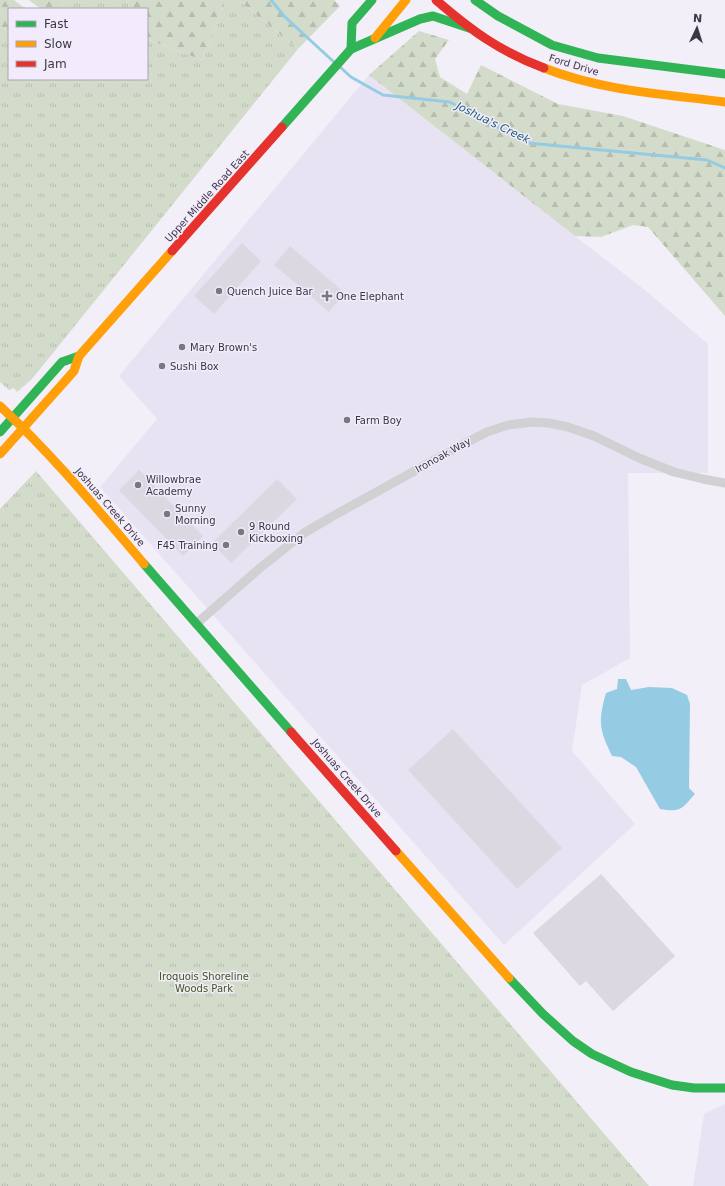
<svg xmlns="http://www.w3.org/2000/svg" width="725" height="1186" font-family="'DejaVu Sans',sans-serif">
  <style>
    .commercial { fill: #e8e3f3 }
    .grass { fill: url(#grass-tufts) }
    .forest { fill: url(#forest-firs) }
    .water { fill: #95cbe3 }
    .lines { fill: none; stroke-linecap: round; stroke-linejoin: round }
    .stream { stroke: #95cbe3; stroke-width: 3 }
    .building { fill: #dcd8e2 }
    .street { stroke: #d1d0d3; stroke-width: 9 }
    .fast { stroke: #30b455; stroke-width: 9 }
    .slow { stroke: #ff9f0a; stroke-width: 9 }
    .jam { stroke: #e5322d; stroke-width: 9 }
    .poi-dot { fill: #7b7782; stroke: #f2ebfc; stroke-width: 1.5 }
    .labels { text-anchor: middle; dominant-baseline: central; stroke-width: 3; stroke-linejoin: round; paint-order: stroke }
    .street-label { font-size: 10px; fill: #3b3742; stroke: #f2ebfc }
    .poi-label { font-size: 10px; fill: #3b3742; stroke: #f2ebfc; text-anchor: start }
    .park-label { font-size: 10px; fill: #3c5718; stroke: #f2ebfc }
    .water-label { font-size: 11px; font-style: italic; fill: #215f75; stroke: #f2ebfc }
  </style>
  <defs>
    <pattern id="grass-tufts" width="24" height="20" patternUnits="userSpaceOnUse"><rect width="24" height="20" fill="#d3dcca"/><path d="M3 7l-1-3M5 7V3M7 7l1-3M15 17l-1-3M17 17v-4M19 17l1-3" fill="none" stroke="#b6bdaf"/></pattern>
    <pattern id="forest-firs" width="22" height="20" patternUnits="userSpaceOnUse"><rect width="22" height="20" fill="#d3dcca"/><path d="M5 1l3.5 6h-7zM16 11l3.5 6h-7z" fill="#b6bdaf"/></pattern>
  </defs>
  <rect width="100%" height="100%" fill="#f3eff8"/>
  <g class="commercial">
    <polygon points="369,75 575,236 645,290 708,344 708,473 628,473 630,658 582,685 572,751 635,824 504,945 100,487 157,419 119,376"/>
    <polygon points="725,1104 725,1186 693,1186 704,1114"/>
  </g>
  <g class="grass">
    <polygon points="65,0 127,0 130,9 62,9"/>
    <polygon points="225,0 239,0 298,49 32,379 17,392 14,388 9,390 0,382 0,27 9,31 9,79 147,79 147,39 202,60"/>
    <polygon points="36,471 649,1186 0,1186 0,509"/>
  </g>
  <g class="forest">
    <polygon points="0,0 14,0 26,9 9,9 9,31 0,27"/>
    <polygon points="29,0 65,0 62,9 41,9"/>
    <polygon points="127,0 225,0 202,60 147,39 147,9 130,9"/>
    <polygon points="239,0 334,0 340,6 298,49"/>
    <polygon points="419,31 449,40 435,59 440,77 467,94 481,65 558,104 623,116 725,150 725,316 648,227 633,225 601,237 575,236 369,75"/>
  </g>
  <path class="water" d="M618 679H626L631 690 649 687 672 688 687 695 690 704 689 788 695 794C682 808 682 813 660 809L636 767 621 757 612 756C599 729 598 722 606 693L617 689Z"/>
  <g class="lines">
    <g class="stream">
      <polyline points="271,0 285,17 335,63"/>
      <polyline points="340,67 351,77 383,95 450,102 528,143 707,160 725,168"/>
    </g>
  </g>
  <g class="building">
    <polygon points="242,243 261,261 214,314 194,296"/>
    <polygon points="290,246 345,293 329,312 274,265"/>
    <polygon points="139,470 203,536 183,556 119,490"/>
    <polygon points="277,479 297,499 231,563 212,543"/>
    <polygon points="453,729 562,848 517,889 408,770"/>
    <polygon points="601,874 675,956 613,1011 586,981 580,986 533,933"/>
  </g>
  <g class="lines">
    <polyline class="street" points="196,624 260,568 304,533 333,516 458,447 487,432 508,425 532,422 549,423 568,427 594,436 639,458 674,472 703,479 725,483"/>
    <g class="fast">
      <polyline points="475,0 498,16 552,45 598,58 725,74"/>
      <polyline points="351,49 352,23 372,0"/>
      <polyline points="282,127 351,49 420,19 433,16 469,28"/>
      <polyline points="0,432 62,362 79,356"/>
      <polyline points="144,564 291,732"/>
      <polyline points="509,978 543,1014 573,1041 592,1054 631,1072 672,1085 694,1088 725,1088"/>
    </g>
    <g class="slow">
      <polyline points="375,38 406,0"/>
      <path d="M544 68C602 91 664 94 725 102"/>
      <path d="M0 406C52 454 98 510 144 564"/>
      <polyline points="0,454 74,371 79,356 172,251"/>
      <polyline points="396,851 509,978"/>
    </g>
    <g class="jam">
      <path d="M436 0C472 31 499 51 544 68"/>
      <polyline points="172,251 282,127"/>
      <polyline points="291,732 396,851"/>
    </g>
  </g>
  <g class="poi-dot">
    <circle cx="219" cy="291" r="4"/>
    <path d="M325 290h4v4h4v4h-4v4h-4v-4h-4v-4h4z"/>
    <circle cx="182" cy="347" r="4"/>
    <circle cx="162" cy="366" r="4"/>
    <circle cx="347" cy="420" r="4"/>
    <circle cx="138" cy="485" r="4"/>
    <circle cx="167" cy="514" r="4"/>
    <circle cx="241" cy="532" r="4"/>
    <circle cx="226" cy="545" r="4"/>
  </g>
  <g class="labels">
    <g class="street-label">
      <text transform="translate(574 65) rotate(17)">Ford Drive</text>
      <text transform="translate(207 196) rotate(-48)">Upper Middle Road East</text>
      <text transform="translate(443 455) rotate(-29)">Ironoak Way</text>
      <text transform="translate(110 507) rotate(49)">Joshuas Creek Drive</text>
      <text transform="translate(347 778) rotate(49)">Joshuas Creek Drive</text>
    </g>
    <g class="poi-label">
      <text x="227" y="291">Quench Juice Bar</text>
      <text x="336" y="296">One Elephant</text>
      <text x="190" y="347">Mary Brown's</text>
      <text x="170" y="366">Sushi Box</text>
      <text x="355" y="420">Farm Boy</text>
      <text x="146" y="479">Willowbrae<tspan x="146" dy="12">Academy</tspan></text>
      <text x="175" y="508">Sunny<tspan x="175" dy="12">Morning</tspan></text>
      <text x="249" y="526">9 Round<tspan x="249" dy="12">Kickboxing</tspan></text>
      <text x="218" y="545" text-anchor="end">F45 Training</text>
    </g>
    <g class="park-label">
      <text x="204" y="976">Iroquois Shoreline<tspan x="204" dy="12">Woods Park</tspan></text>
    </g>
    <g class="water-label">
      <text transform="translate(493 123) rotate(26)">Joshua's Creek</text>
    </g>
  </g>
  <rect x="8" y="8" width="140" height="72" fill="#f2ebfc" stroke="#a9a3b2"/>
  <rect x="16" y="21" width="20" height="6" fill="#30b455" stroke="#a9a3b2"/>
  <text x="44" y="28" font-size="12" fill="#3b3742">Fast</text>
  <rect x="16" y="41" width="20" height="6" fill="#ff9f0a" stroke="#a9a3b2"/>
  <text x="44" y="48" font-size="12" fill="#3b3742">Slow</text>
  <rect x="16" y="61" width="20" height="6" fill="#e5322d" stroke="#a9a3b2"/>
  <text x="44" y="68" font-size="12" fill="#3b3742">Jam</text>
  <g transform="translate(697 28) rotate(4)" stroke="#f2ebfc" stroke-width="3" paint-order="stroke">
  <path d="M0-3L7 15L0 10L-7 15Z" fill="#3b3742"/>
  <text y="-6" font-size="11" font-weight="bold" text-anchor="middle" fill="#3b3742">N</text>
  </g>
</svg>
